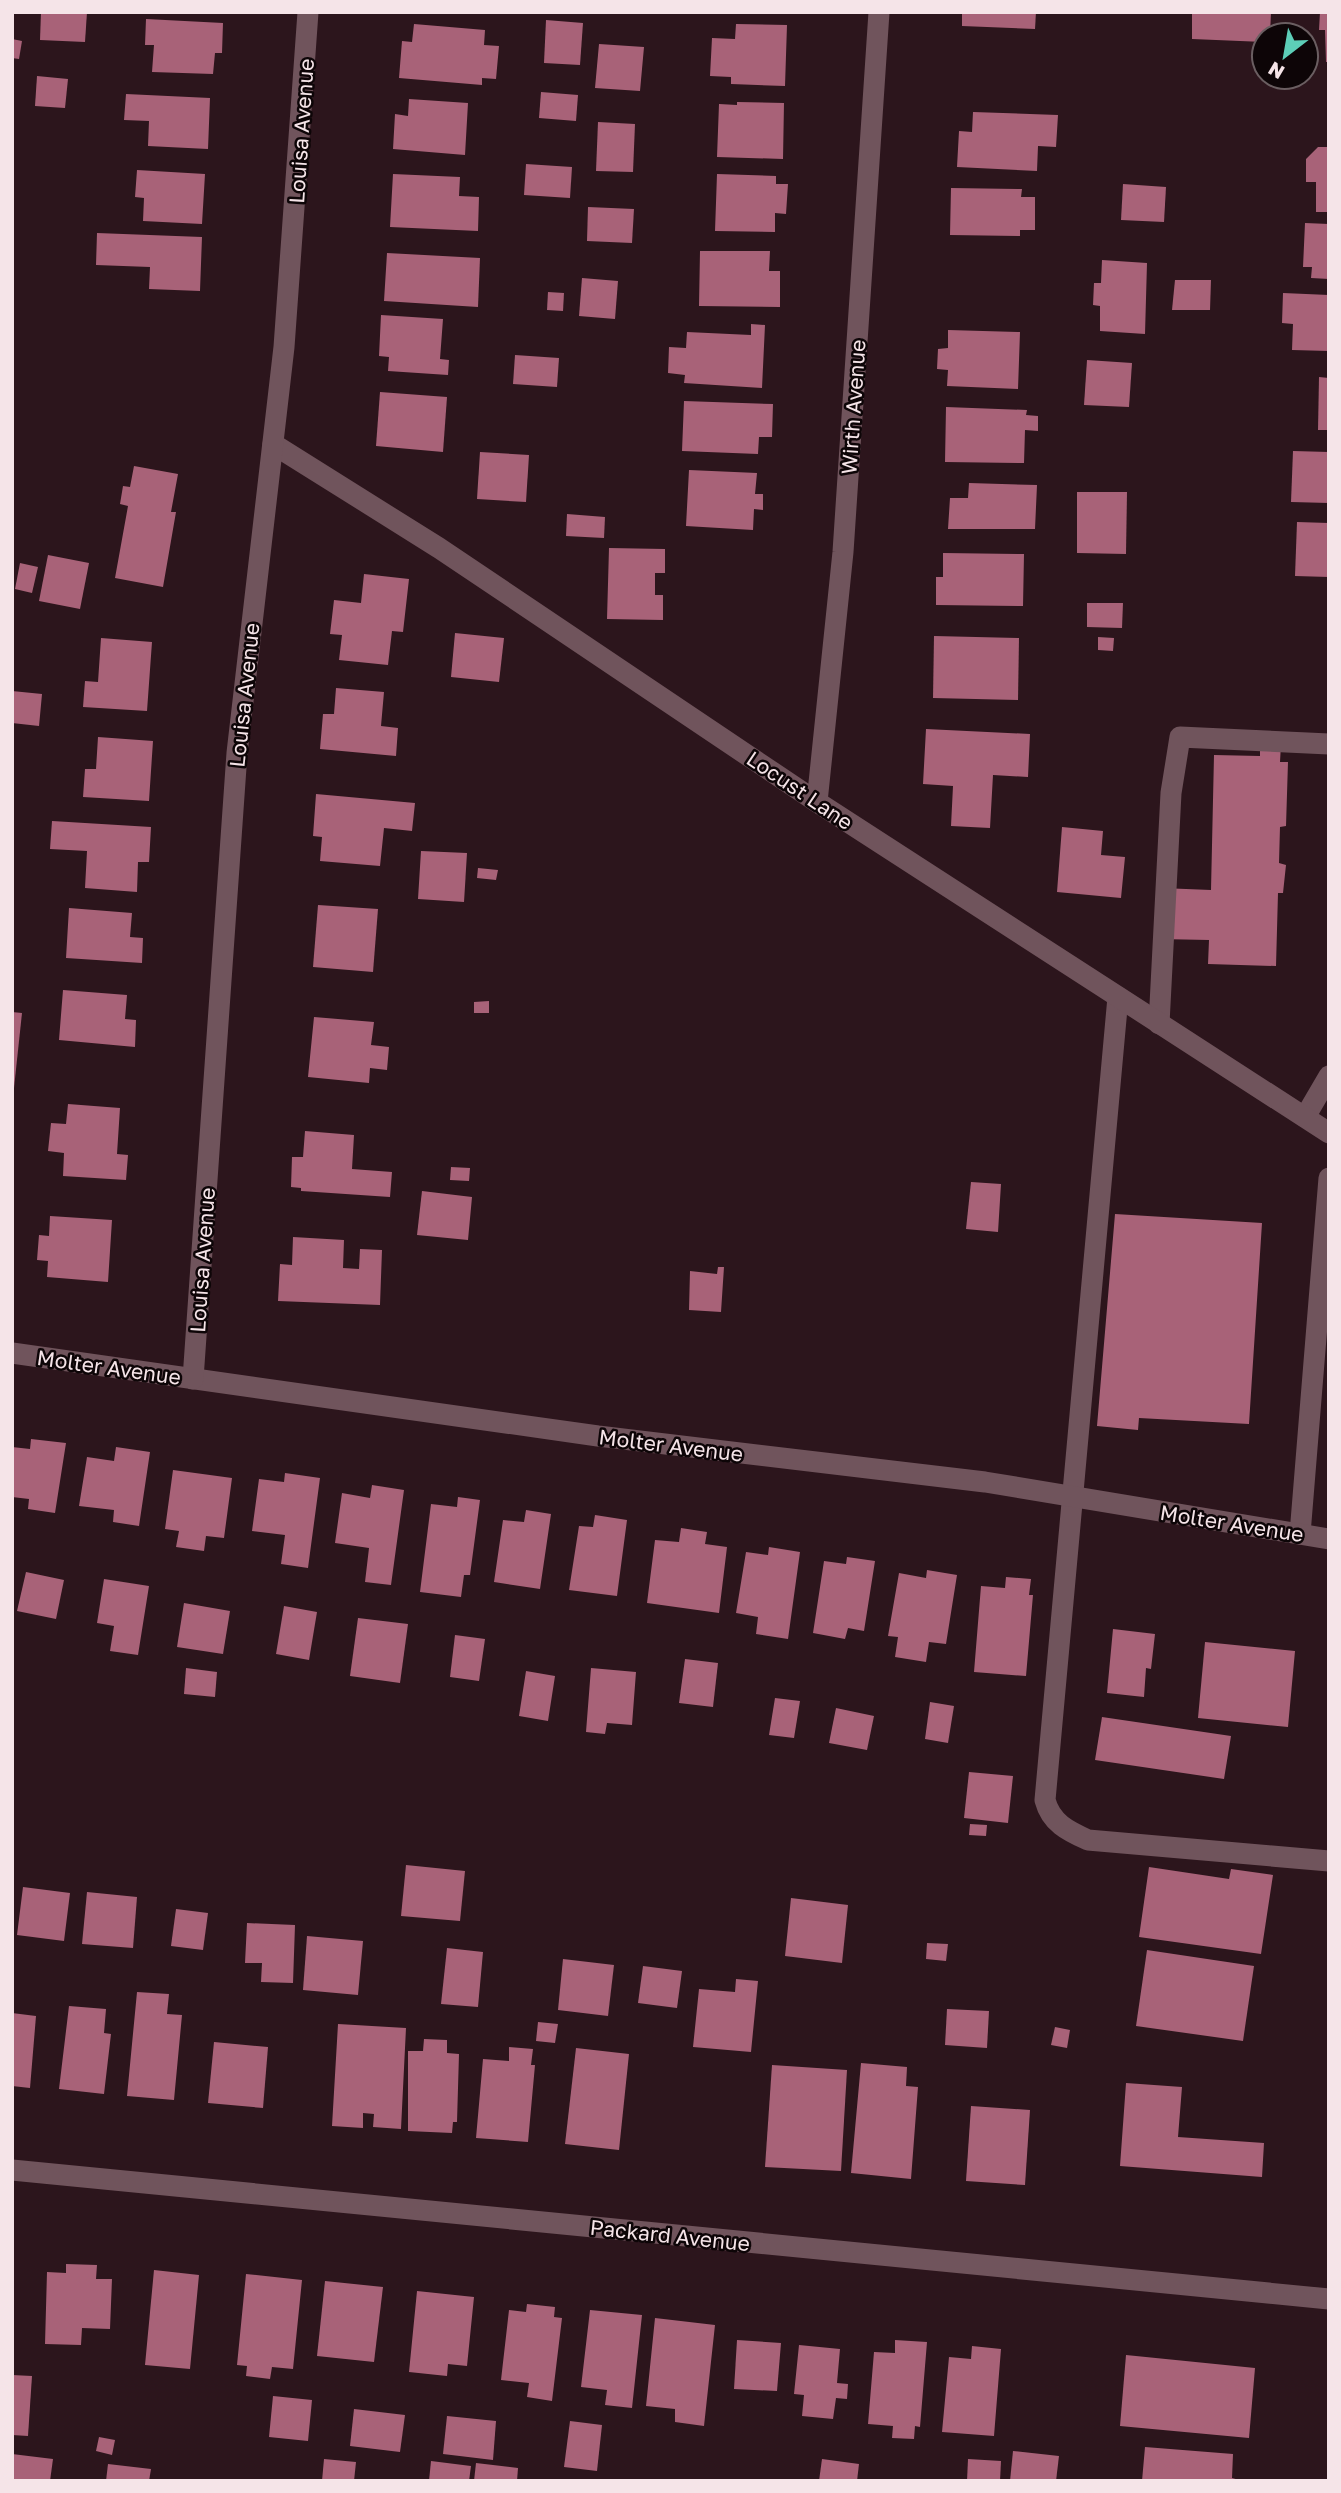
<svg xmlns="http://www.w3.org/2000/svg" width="1341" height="2493" font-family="'Golos Text',sans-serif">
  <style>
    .building { fill: #a86278 }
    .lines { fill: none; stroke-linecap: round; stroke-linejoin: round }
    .lane { stroke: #70545c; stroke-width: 21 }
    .street { stroke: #70545c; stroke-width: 21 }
    .labels { text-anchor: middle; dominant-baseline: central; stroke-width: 5; stroke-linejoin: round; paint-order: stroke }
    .street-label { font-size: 21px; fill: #f5e4e8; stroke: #0d0507 }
  </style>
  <rect width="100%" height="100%" fill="#2c151c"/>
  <g class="building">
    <polygon points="41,12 87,12 85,42 40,40"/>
    <polygon points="962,12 1036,12 1035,29 962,26"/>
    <polygon points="1192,12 1271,12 1270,35 1264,35 1264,42 1192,39"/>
    <polygon points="1320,12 1329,12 1329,62 1326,62 1325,30 1319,30"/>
    <polygon points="146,19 223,23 222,53 215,53 213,74 152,72 154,45 145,45"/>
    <polygon points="546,20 583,23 580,65 544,63"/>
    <polygon points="414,24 485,30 484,45 499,46 496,79 482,78 482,85 399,78 402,41 412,42"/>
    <polygon points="736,24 787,25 785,86 731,84 731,77 710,76 712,38 735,39"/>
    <polygon points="12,39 22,41 19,59 12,58"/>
    <polygon points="599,44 644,47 640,91 595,88"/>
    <polygon points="37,76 68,79 65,108 35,106"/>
    <polygon points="541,92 578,95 576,121 539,118"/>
    <polygon points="126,94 210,98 208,149 148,146 149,121 124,120"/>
    <polygon points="409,99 468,103 465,155 393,149 395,114 408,116"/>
    <polygon points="737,102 784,103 783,159 717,157 719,104 737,105"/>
    <polygon points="973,112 1058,115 1056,147 1038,146 1037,171 957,167 959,131 972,132"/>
    <polygon points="598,122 635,124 633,172 596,171"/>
    <polygon points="1318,147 1329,147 1329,212 1316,212 1316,182 1306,182 1306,159"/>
    <polygon points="526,164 572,167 570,198 524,195"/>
    <polygon points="137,170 205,174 202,224 143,221 144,198 135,197"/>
    <polygon points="393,174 460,177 459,196 479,197 478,231 390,227"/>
    <polygon points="717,174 776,176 776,184 788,184 786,214 775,213 775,232 715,231"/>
    <polygon points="1123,184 1166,187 1164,222 1121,220"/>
    <polygon points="951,188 1022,189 1021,197 1035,197 1035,230 1020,230 1020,236 950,235"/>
    <polygon points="588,207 634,209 632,243 587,241"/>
    <polygon points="1305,223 1329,224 1329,279 1311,278 1312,267 1303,267"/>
    <polygon points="97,233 202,237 200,291 149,289 150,267 96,265"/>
    <polygon points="700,251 770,251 769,271 780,271 780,307 699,306"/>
    <polygon points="387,253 480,258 478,307 384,301"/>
    <polygon points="1102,260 1147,263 1145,334 1100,331 1100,306 1093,305 1094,283 1101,283"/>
    <polygon points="582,278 618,281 615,319 579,316"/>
    <polygon points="1175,280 1211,280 1210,310 1172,310"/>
    <polygon points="548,292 564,293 563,311 547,310"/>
    <polygon points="1283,293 1329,295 1329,351 1292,350 1293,324 1282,323"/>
    <polygon points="381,315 443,319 440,359 449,360 448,375 388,371 389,357 379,356"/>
    <polygon points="751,324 765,325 762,388 684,383 685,375 668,373 669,347 686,348 687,332 751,335"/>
    <polygon points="948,330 1020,332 1018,389 947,386 948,370 937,369 938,349 948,348"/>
    <polygon points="515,355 559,358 557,387 513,384"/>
    <polygon points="1087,360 1132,363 1129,407 1084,405"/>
    <polygon points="1319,377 1329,378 1329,430 1318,430"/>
    <polygon points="380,392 447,397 443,452 376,446"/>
    <polygon points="684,401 773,404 772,437 759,437 758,454 682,451"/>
    <polygon points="946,407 1027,410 1026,415 1038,416 1038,431 1025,430 1024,463 945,462"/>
    <polygon points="1293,451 1329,452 1329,503 1291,502"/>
    <polygon points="480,452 529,455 526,502 477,499"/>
    <polygon points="134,466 178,474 171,512 176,512 163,587 115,578 128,506 120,504 123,486 130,487"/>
    <polygon points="689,470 757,473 755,494 763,494 763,510 754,509 753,530 686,526"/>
    <polygon points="969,483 1037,485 1035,529 948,529 950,498 968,498"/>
    <polygon points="1077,492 1127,492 1126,554 1077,553"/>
    <polygon points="567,514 605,517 604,538 566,536"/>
    <polygon points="1297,522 1329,523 1329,577 1295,576"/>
    <polygon points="609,548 665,549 665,573 655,573 655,595 663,595 663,620 607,619"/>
    <polygon points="943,553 1024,554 1023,606 936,605 936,577 943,577"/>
    <polygon points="48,555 89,563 80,609 39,601"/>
    <polygon points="20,563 38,567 32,593 15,589"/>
    <polygon points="364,574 409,579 403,632 392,631 388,665 339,660 342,635 330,634 334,600 361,603"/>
    <polygon points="1087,603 1123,603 1122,628 1087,627"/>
    <polygon points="455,633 504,638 499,682 451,677"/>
    <polygon points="934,636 1019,638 1018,700 933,698"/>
    <polygon points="1098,637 1114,638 1113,651 1098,650"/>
    <polygon points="101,638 152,642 147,711 83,707 85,681 98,682"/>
    <polygon points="336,688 384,692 381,726 398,728 396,756 320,749 323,714 334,714"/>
    <polygon points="12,691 42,694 39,726 12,723"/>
    <polygon points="926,729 1030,734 1028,777 993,775 990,828 951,826 953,786 923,784"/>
    <polygon points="98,737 153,741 149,801 83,797 85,769 96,769"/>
    <polygon points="1260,744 1281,744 1280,762 1288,762 1286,826 1280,827 1279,863 1286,865 1283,893 1278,893 1276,966 1208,964 1209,940 1159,939 1161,888 1211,890 1214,755 1260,756"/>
    <polygon points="316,794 415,803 412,831 384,828 380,866 320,861 322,837 313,836"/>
    <polygon points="52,821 151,827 149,862 138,862 137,892 85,888 87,851 50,849"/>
    <polygon points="1062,827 1103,831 1101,855 1125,857 1121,898 1057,892"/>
    <polygon points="421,851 467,853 464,902 418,899"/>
    <polygon points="478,868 498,870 496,880 477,878"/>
    <polygon points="318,905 378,909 373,972 313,967"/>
    <polygon points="69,908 132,913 130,937 143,938 142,963 66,958"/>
    <polygon points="63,990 127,995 125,1019 136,1020 135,1047 59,1040"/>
    <polygon points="489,1001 489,1013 474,1013 474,1002"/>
    <polygon points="12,1012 22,1013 14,1088 12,1088"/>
    <polygon points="314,1017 374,1022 371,1045 389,1047 387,1070 370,1068 369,1083 308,1077"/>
    <polygon points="68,1104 120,1108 117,1154 128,1155 126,1180 63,1176 64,1153 48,1151 51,1123 66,1124"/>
    <polygon points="305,1131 354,1135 352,1169 392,1172 390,1197 301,1191 301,1188 291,1187 292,1157 303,1157"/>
    <polygon points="451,1167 470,1168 469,1181 450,1180"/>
    <polygon points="971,1182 1001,1184 998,1232 966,1229"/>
    <polygon points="422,1191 472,1197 468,1240 417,1235"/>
    <polygon points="1115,1214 1262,1223 1249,1424 1139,1418 1138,1430 1097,1426"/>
    <polygon points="50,1216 112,1220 108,1282 47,1277 48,1261 37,1260 39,1235 49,1236"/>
    <polygon points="293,1237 344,1240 343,1268 359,1269 360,1249 382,1250 380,1305 278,1301 280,1264 292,1265"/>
    <polygon points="718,1267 724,1267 721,1312 689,1310 690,1271 717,1274"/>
    <polygon points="31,1439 66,1443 55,1513 28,1509 29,1499 12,1497 12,1447 30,1449"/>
    <polygon points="116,1447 150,1452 139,1526 113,1522 114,1510 79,1506 87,1457 114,1461"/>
    <polygon points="173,1470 232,1478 224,1538 206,1536 204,1551 176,1547 179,1531 165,1529"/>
    <polygon points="285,1473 320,1478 308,1568 281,1564 285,1535 252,1531 259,1479 284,1482"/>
    <polygon points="372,1485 404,1490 391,1585 365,1582 369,1548 335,1543 342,1493 370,1498"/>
    <polygon points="458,1497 480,1500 470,1575 464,1575 461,1597 420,1592 431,1504 457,1507"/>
    <polygon points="526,1510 551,1514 540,1589 494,1582 503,1520 524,1522"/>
    <polygon points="595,1515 627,1520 617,1596 569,1590 579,1526 593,1527"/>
    <polygon points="681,1528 707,1532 705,1544 727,1547 719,1613 647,1603 655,1540 679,1542"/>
    <polygon points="769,1547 800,1552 788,1639 756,1634 758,1617 736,1613 746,1552 768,1555"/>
    <polygon points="847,1557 875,1561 864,1631 848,1628 845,1639 813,1633 824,1561 846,1564"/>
    <polygon points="927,1570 957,1575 946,1644 929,1642 926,1662 895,1657 898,1637 888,1636 899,1573 926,1578"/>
    <polygon points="26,1572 64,1580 56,1619 17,1611"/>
    <polygon points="1006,1577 1031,1579 1029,1595 1033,1595 1026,1676 974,1672 981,1586 1005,1588"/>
    <polygon points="104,1579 149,1586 138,1655 110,1651 114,1626 97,1623"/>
    <polygon points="184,1603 230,1611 223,1654 177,1647"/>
    <polygon points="284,1606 317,1612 309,1660 276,1654"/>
    <polygon points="358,1618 408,1624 400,1683 350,1676"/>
    <polygon points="1113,1629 1155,1634 1151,1669 1146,1668 1144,1697 1107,1693"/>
    <polygon points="455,1635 485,1639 479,1681 450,1677"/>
    <polygon points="1205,1642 1295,1651 1288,1727 1198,1718"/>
    <polygon points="685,1659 718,1663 713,1707 679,1703"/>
    <polygon points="186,1668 217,1672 215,1697 184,1694"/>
    <polygon points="591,1668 636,1672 632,1725 607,1723 605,1734 586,1732"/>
    <polygon points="526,1671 555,1676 548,1721 519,1716"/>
    <polygon points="775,1698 800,1701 794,1738 769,1735"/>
    <polygon points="930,1702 954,1706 948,1743 925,1739"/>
    <polygon points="836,1708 874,1716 867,1750 829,1743"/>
    <polygon points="1102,1717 1231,1736 1224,1779 1095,1760"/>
    <polygon points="969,1772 1013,1776 1008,1823 964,1818"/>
    <polygon points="970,1824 987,1825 986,1836 969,1835"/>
    <polygon points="406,1865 465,1871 460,1921 401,1916"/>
    <polygon points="1149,1867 1229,1879 1231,1869 1273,1875 1261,1954 1139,1937"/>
    <polygon points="23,1887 70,1893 64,1941 17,1935"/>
    <polygon points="87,1892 137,1897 133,1948 82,1944"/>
    <polygon points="791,1898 848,1905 842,1963 785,1956"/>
    <polygon points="176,1909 208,1913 203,1950 171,1946"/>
    <polygon points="247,1923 295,1925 293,1983 261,1982 262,1963 245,1963"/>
    <polygon points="307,1936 363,1941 358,1995 303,1990"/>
    <polygon points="927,1943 948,1944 946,1961 926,1959"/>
    <polygon points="447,1948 483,1952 478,2007 441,2004"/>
    <polygon points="1147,1950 1254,1966 1243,2041 1136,2026"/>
    <polygon points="563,1959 614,1965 608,2016 558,2010"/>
    <polygon points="643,1966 682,1971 677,2008 638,2003"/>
    <polygon points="736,1979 758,1981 751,2052 693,2047 699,1989 735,1992"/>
    <polygon points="137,1992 169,1994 167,2014 182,2015 174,2100 127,2096"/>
    <polygon points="69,2006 106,2009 104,2033 111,2034 104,2094 59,2089"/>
    <polygon points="947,2009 989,2011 987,2048 945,2045"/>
    <polygon points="12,2013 36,2016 30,2088 12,2086"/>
    <polygon points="538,2022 558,2024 555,2043 536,2041"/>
    <polygon points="338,2024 406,2028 401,2129 373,2127 374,2114 363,2113 363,2128 332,2126"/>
    <polygon points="1055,2027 1070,2030 1067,2048 1051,2045"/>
    <polygon points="424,2039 447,2040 447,2053 459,2054 457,2122 453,2122 452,2133 408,2131 408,2051 423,2051"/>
    <polygon points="214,2042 268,2047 263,2108 208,2103"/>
    <polygon points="509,2047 533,2049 531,2065 535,2065 528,2142 476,2138 483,2059 509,2061"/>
    <polygon points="576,2048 629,2054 619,2150 565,2144"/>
    <polygon points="861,2063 907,2067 906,2086 918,2087 911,2179 851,2173"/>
    <polygon points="772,2065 847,2070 841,2171 765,2167"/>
    <polygon points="1126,2083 1182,2087 1178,2137 1264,2143 1262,2177 1120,2166"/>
    <polygon points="971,2106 1030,2110 1025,2185 966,2181"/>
    <polygon points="66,2264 97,2265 96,2279 112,2279 110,2329 82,2328 81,2345 45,2344 47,2272 66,2273"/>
    <polygon points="154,2270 199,2275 190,2369 145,2365"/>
    <polygon points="246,2274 302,2280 293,2369 272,2367 270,2379 246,2376 247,2366 237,2365"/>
    <polygon points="325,2281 383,2287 374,2362 317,2356"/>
    <polygon points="417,2291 474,2297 467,2366 448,2364 447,2376 409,2372"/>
    <polygon points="527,2304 555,2307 554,2317 562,2318 552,2401 527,2397 529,2383 501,2380 509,2310 526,2312"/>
    <polygon points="590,2310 642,2315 632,2408 605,2405 607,2390 581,2387"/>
    <polygon points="655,2318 715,2325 704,2426 675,2422 675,2409 646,2406"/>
    <polygon points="737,2340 781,2343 777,2391 734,2389"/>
    <polygon points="895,2340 927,2342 920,2427 915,2426 914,2439 892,2438 893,2426 868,2424 874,2352 895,2353"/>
    <polygon points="799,2345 840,2349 837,2383 848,2384 847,2399 836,2398 833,2419 802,2416 804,2395 794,2394"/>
    <polygon points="972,2346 1001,2349 994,2436 942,2432 949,2357 971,2359"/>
    <polygon points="1126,2355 1255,2368 1249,2438 1120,2426"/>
    <polygon points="12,2375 32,2376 28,2436 12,2435"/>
    <polygon points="273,2396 312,2400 308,2441 269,2437"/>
    <polygon points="354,2409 405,2415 400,2452 350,2446"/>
    <polygon points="447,2416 496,2421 493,2460 443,2454"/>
    <polygon points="570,2421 602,2425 597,2471 564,2467"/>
    <polygon points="99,2437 115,2440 112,2455 96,2451"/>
    <polygon points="1145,2447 1233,2454 1232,2478 1243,2481 1142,2481"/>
    <polygon points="1013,2451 1059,2456 1056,2481 1010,2481"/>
    <polygon points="12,2454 53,2459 50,2481 12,2481"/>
    <polygon points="324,2459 356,2462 354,2481 322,2481"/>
    <polygon points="822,2459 859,2464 857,2481 819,2481"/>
    <polygon points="968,2459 1001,2461 1000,2481 967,2481"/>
    <polygon points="431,2461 471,2466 469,2481 429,2481"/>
    <polygon points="476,2463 518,2468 517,2481 474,2481"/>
    <polygon points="108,2464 151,2469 149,2481 106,2481"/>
  </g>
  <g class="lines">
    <g class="lane">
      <path d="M1118 997 1045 1800C1051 1823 1068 1831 1088 1840L1329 1861"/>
      <polyline points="1159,1024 1171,793 1180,737 1329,744"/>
      <polyline points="1305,1117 1329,1076"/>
      <polyline points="1300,1534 1329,1178"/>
    </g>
    <g class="street">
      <polyline points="273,444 439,548 817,802 1329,1133"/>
      <polyline points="817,802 843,552 879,12"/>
      <polyline points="12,1353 598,1436 985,1482 1329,1539"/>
      <polyline points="193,1379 237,753 284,347 308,12"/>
      <polyline points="12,2170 1329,2299"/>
    </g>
  </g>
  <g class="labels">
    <g class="street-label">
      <text transform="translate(301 131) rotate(-86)">Louisa Avenue</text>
      <text transform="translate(853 407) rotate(-86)">Wirth Avenue</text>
      <text transform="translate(244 695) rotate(-84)">Louisa Avenue</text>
      <text transform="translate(800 790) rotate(34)">Locust Lane</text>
      <text transform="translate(202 1260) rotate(-86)">Louisa Avenue</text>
      <text transform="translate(109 1367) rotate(8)">Molter Avenue</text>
      <text transform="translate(671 1445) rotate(7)">Molter Avenue</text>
      <text transform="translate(1232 1523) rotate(9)">Molter Avenue</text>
      <text transform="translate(670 2235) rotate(6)">Packard Avenue</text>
    </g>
  </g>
  <rect width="1341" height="2493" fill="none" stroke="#f5e4e8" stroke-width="28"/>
  <g transform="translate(1285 56) rotate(211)"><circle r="33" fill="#0d0507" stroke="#6a5e61" stroke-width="2"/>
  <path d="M0-5L12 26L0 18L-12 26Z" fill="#5dceb8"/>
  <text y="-10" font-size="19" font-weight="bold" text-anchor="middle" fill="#f5e4e8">N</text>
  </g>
</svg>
